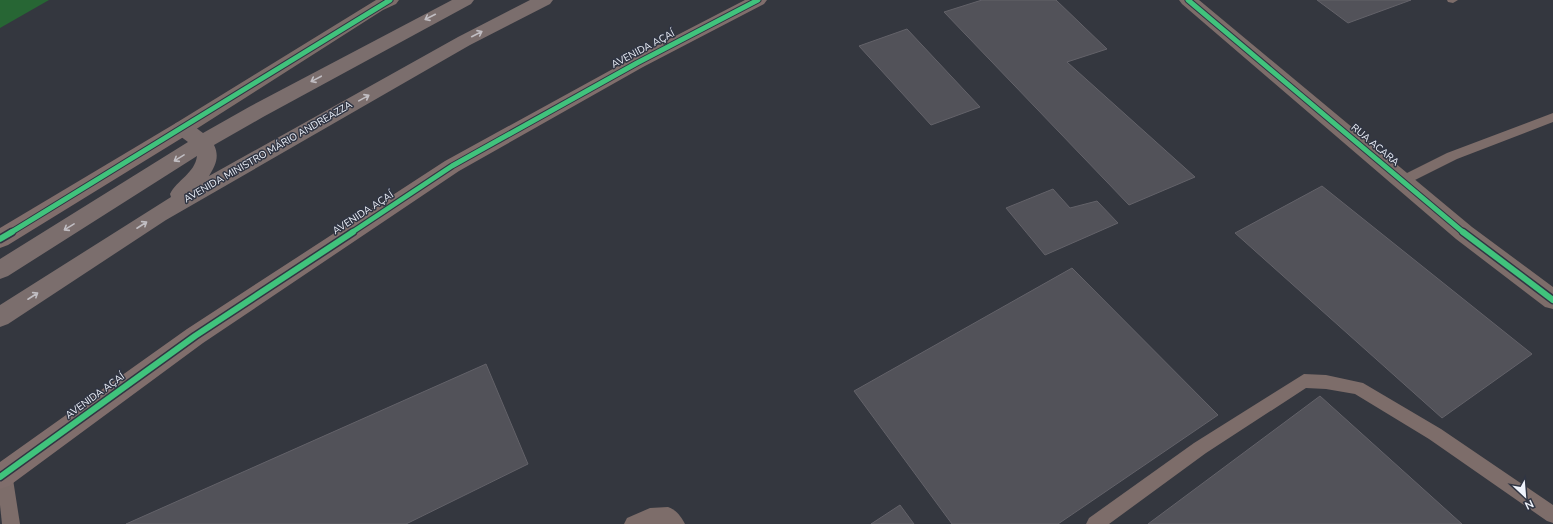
<svg xmlns="http://www.w3.org/2000/svg" width="1553" height="524" font-family="'Nunito Sans',sans-serif">
  <style>
    .forest { fill: #276634 }
    .building { fill: #525259; stroke: #636269 }
    .lines { fill: none; stroke-linecap: round; stroke-linejoin: round }
    .lane { fill: #7d6d6a; fill-rule: evenodd }
    .street { fill: #7d6d6a; fill-rule: evenodd }
    .secondary { fill: #806e6c; fill-rule: evenodd }
    .primary { fill: #7b6e6d; fill-rule: evenodd }
    .cycleway-far1-casing { stroke: #303543; stroke-width: 7 }
    .cycleway-casing { stroke: #303543; stroke-width: 9 }
    .cycleway-far1 { stroke: #40c37c; stroke-width: 5 }
    .cycleway { stroke: #40c37c; stroke-width: 6 }
    .oneway { stroke: #c1bec3 }
    .labels { text-anchor: middle; dominant-baseline: central; stroke-width: 3; stroke-linejoin: round; paint-order: stroke }
    .street-label { font-size: 10px; fill: #eff3fc; stroke: #303543 }
  </style>
  <rect width="100%" height="100%" fill="#34373f"/>
  <polygon class="forest" points="0,0 49,0 0,28"/>
  <g class="building">
    <polygon points="982,0 1056,0 1107,49 1067,62 1195,177 1129,205 944,12"/>
    <polygon points="1317,0 1411,0 1348,23"/>
    <polygon points="907,29 980,107 931,125 859,46"/>
    <polygon points="1322,186 1532,354 1442,418 1235,233"/>
    <polygon points="1053,189 1070,208 1097,201 1118,223 1045,255 1006,208"/>
    <polygon points="1072,268 1218,415 1058,524 952,524 854,391"/>
    <polygon points="486,364 528,464 406,524 126,524"/>
    <polygon points="1320,396 1462,524 1148,524"/>
    <polygon points="900,505 914,524 871,524"/>
  </g>
  <g class="lines">
    <g class="lane">
      <polygon points="1447,0 1458,0 1453,3 1448,2"/>
      <polygon points="1553,113 1553,122 1457,159 1407,184 1402,186 1397,184 1395,181 1397,178 1447,153"/>
      <polygon points="1304,374 1326,375 1363,383 1441,429 1553,505 1553,523 1547,521 1429,439 1355,394 1326,389 1306,388 1206,453 1109,524 1086,524 1089,518 1194,443"/>
      <polygon points="4,465 10,467 12,473 20,524 2,524 0,505 0,467"/>
      <path d="M668 507C676 510 681 516 685 524H624L627 518 650 508Z"/>
    </g>
    <g class="street">
      <polygon points="376,0 399,0 396,4 383,10 190,133 183,135 176,133 173,128 176,123"/>
      <polygon points="1179,0 1199,0 1472,227 1553,287 1553,309 1545,307 1456,239 1182,4"/>
    </g>
    <g class="secondary">
      <polygon points="745,0 767,0 764,4 643,67 459,171 203,343 9,486 0,489 0,462 187,329 445,161 631,59"/>
      <polygon points="183,121 190,123 193,128 190,133 8,245 0,248 0,228 176,123"/>
    </g>
    <path class="primary" d="M452 0H474L471 4 263 117 214 145C220 157 215 166 209 176L458 37 530 0H553L550 4 470 45 166 220 8 324 0 327V305L171 197 170 194C177 180 195 173 197 156L8 276 0 279V259L188 142 176 133 173 128 176 123C188 120 194 126 203 133L249 107Z"/>
    <g class="cycleway-far1-casing">
      <g id="cycleway-far1">
        <polyline points="1188,0 1464,233"/>
        <polyline points="10,233 390,0"/>
        <polyline points="351,233 452,166 637,63 758,0"/>
      </g>
    </g>
    <g class="cycleway-casing">
      <g id="cycleway">
        <polyline points="1463,232 1553,300"/>
        <polyline points="0,239 12,232"/>
        <polyline points="0,477 195,336 353,232"/>
      </g>
    </g>
    <use href="#cycleway-far1" class="cycleway-far1"/>
    <use href="#cycleway" class="cycleway"/>
  </g>
  <defs><path id="oneway-shaft" d="M-6 0H5M1.5-3L5.5 0L1.5 3" fill="none" stroke-width="1.6" stroke-linecap="round" stroke-linejoin="round"/></defs>
  <g class="oneway">
    <use href="#oneway-shaft" transform="translate(430 17) rotate(153)"/>
    <use href="#oneway-shaft" transform="translate(477 34) rotate(-27)"/>
    <use href="#oneway-shaft" transform="translate(316 79) rotate(152)"/>
    <use href="#oneway-shaft" transform="translate(364 98) rotate(-29)"/>
    <use href="#oneway-shaft" transform="translate(179 158) rotate(148)"/>
    <use href="#oneway-shaft" transform="translate(142 225) rotate(-33)"/>
    <use href="#oneway-shaft" transform="translate(69 227) rotate(148)"/>
    <use href="#oneway-shaft" transform="translate(33 296) rotate(-33)"/>
  </g>
  <g class="labels">
    <g class="street-label">
      <text transform="translate(643 49) rotate(-28)">AVENIDA AÇAÍ</text>
      <text transform="translate(1375 145) rotate(40)">RUA ACARA</text>
      <text transform="translate(268 152) rotate(-30)">AVENIDA MINISTRO MÁRIO ANDREAZZA</text>
      <text transform="translate(363 213) rotate(-33)">AVENIDA AÇAÍ</text>
      <text transform="translate(95 396) rotate(-36)">AVENIDA AÇAÍ</text>
    </g>
  </g>
  <g transform="translate(1525 496) rotate(154)" stroke="#303543" stroke-width="3" paint-order="stroke">
  <path d="M0-3L7 15L0 10L-7 15Z" fill="#eff3fc"/>
  <text y="-6" font-size="11" font-weight="bold" text-anchor="middle" fill="#eff3fc">N</text>
  </g>
</svg>
